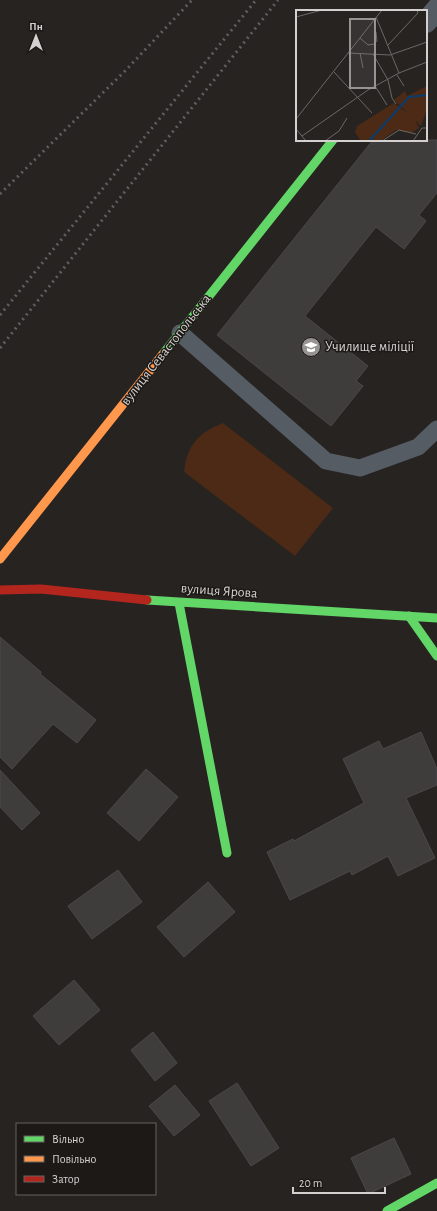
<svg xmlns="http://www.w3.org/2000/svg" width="437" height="1211" font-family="'Alegreya Sans',sans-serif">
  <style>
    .green { fill: #4c2a15 }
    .building { fill: #3f3d3c; stroke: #4b4848 }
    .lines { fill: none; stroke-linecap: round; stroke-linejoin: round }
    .lane { stroke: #565c63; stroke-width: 17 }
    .street { stroke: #565c63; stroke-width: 22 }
    .fast { stroke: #63d668; stroke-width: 9 }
    .slow { stroke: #ff974d; stroke-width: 9 }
    .jam { stroke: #b3261e; stroke-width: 9 }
    .rail { stroke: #5d5f62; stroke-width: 3; stroke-dasharray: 2 4; stroke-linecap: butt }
    .labels { text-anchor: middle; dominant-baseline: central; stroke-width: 3; stroke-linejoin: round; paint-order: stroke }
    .poi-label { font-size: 14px; fill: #d3d0cf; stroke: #1d1916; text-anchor: start }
    .street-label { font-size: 14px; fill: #d3d0cf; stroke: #1d1916 }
    .inset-river { fill: none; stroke: #093d6f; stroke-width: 2 }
    .inset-road { fill: none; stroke: #6b6867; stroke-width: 1 }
    .view { fill: #969392; fill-opacity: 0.15; stroke: #969392; stroke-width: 2 }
    .inset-edge { fill: none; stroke: #d3d0cf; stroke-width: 2 }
  </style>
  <rect width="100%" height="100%" fill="#262321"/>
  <path class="green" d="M223 423 333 508 295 556 184 472C187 445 198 433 223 423Z"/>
  <g class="building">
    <polygon points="373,140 437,140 437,193 419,215 426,221 404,249 376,227 305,316 368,366 356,381 363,386 331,426 217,335"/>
    <polygon points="0,637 41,672 40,674 96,720 77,743 53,724 12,769 0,757"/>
    <polygon points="421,732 437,769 437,785 406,798 435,858 398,876 388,856 352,875 350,871 290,900 267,852 293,839 294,841 364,803 343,759 379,741 383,749"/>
    <polygon points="146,769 178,797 139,841 107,813"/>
    <polygon points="0,770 40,813 22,830 0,807"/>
    <polygon points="118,870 142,902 92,939 68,906"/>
    <polygon points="208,882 235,912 184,957 157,927"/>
    <polygon points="74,980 100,1010 59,1045 33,1016"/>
    <polygon points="153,1032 177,1063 155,1081 131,1050"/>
    <polygon points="237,1083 279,1148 251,1166 209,1101"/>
    <polygon points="175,1085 200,1115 174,1136 149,1106"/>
    <polygon points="394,1138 411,1174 368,1194 351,1158"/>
  </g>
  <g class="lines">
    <polyline class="lane" points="180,333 326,461 360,468 418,447 437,429"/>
    <polyline class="street" points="426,22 437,9"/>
    <g class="fast">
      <polyline points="163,354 333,140"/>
      <polyline points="147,600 437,618"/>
      <polyline points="179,603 227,853"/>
      <polyline points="409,616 437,656"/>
      <polyline points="387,1211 437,1183"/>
    </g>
    <polyline class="slow" points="0,559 163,354"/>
    <polyline class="jam" points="0,590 41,589 147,600"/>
    <g class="rail">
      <polyline points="0,194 125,71 192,0"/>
      <polyline points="0,315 256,0"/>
      <polyline points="0,348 278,0"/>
    </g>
  </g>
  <defs>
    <g id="university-disc" transform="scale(1)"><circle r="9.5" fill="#969392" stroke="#1d1916"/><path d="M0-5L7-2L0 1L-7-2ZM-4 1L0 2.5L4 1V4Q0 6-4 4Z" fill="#fff"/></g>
  </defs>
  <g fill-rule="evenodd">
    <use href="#university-disc" x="311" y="347"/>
  </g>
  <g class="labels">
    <g class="poi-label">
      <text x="325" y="347">Училище міліції</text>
    </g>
    <g class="street-label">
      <text transform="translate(166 350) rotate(-52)">вулиця Севастопольська</text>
      <text transform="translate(219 591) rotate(4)">вулиця Ярова</text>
    </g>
  </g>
  <g transform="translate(296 10)">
    <rect width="131" height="131" fill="#262321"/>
    <path d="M131 76V99L125 116 98 90 109 81 111 86ZM98 93 118 108 123 118 115 123 100 120 84 131H65L59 122 61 116Z" fill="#4c2a15"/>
    <path class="inset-river" d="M73 131 113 87 131 85"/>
    <path class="inset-road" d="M0 7 26 0M80 7 103 63M64 28 72 35 78 34 81 31 80 22M92 35 122 3 121 0M52 43 94 45 131 32M64 43 67 58M77 44 92 70 96 88 100 94M38 62 76 103M101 65 108 76M79 76 91 95M0 109 86 0M0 119 10 131M6 126 72 80 103 63 131 52M29 131 43 121 51 108M86 131 103 120 120 124M117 131 126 118H131"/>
    <path class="view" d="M54 9H79V78H54Z"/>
    <rect width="131" height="131" class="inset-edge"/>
  </g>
  <rect x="16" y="1123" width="140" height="72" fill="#1d1916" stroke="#666260"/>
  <rect x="24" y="1136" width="20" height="6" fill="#63d668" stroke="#666260"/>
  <text x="52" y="1143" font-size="12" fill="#d3d0cf">Вільно</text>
  <rect x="24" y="1156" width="20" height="6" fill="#ff974d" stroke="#666260"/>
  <text x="52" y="1163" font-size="12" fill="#d3d0cf">Повільно</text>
  <rect x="24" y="1176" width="20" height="6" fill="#b3261e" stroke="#666260"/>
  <text x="52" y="1183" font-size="12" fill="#d3d0cf">Затор</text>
  <g transform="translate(36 36)" stroke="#1d1916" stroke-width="3" paint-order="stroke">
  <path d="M0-3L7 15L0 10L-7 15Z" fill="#d3d0cf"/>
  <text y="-6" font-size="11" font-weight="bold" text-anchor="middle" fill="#d3d0cf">Пн</text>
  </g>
  <path d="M293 1187v6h92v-6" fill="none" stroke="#d3d0cf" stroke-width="2"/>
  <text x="299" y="1187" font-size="12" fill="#d3d0cf" stroke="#1d1916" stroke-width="3" paint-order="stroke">20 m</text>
</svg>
